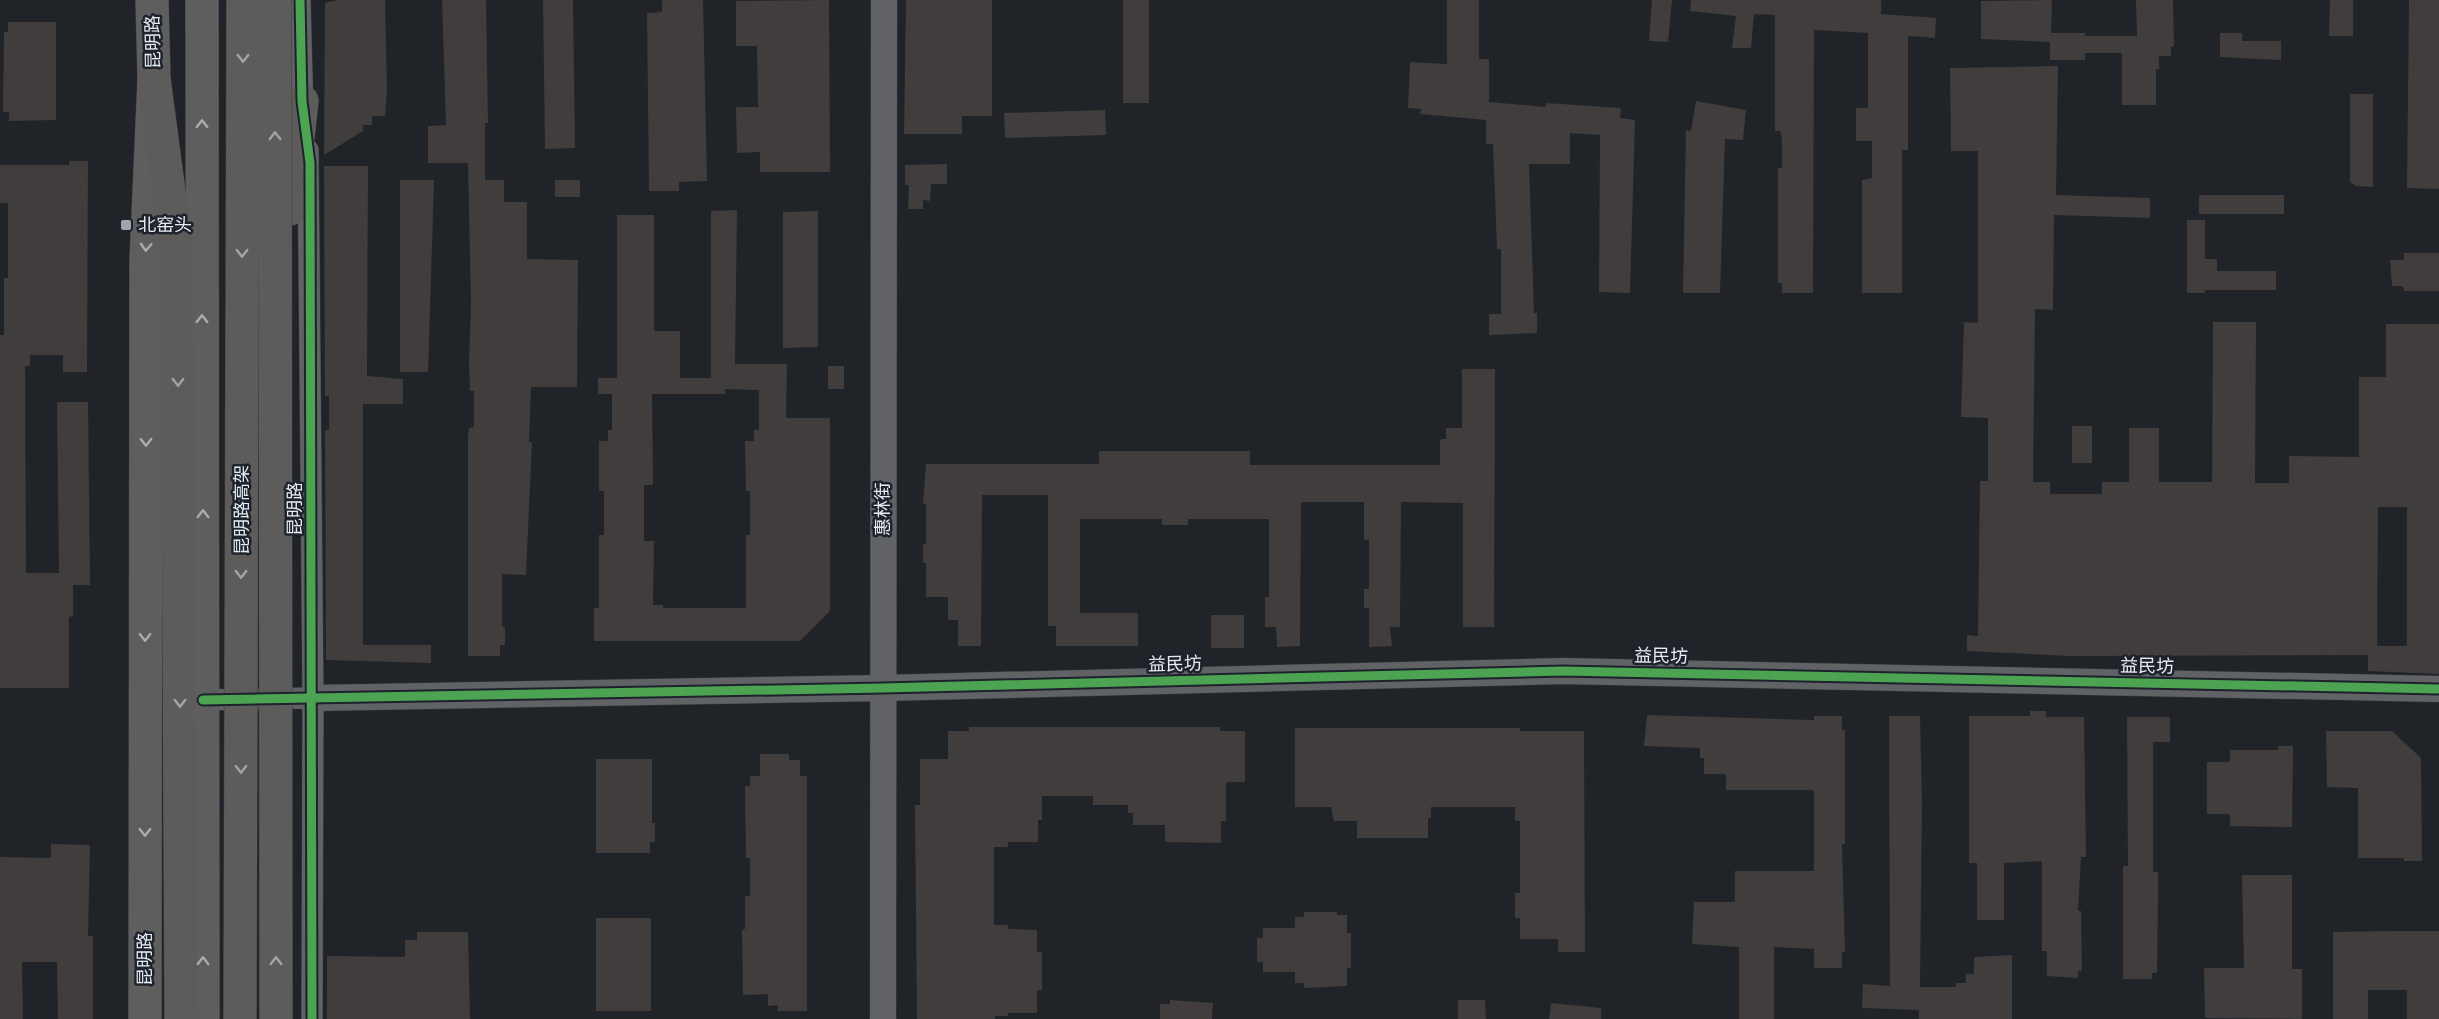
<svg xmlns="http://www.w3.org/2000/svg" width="2439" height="1019" font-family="'Crimson Pro','Noto Sans SC',serif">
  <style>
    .building { fill: #403d3c; fill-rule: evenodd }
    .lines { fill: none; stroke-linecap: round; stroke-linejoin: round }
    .minor-casing { stroke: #3a3d42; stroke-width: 22 }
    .tertiary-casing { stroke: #3a3d42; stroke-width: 27 }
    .primary-casing { stroke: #3a3d42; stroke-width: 34 }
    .trunk-casing { stroke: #3a3d42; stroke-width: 34 }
    .minor { stroke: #606266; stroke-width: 21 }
    .tertiary { stroke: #606266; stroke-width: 26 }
    .primary { stroke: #5f5e5e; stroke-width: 33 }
    .trunk { stroke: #5d5c5a; stroke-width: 33 }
    .trunk-bridge-casing { stroke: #3a3d42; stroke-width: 34; stroke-linecap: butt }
    .trunk-bridge { stroke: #5d5c5a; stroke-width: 33 }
    .cycleway-casing { stroke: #1d222c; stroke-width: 13 }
    .cycleway { stroke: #4ca352; stroke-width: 9 }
    .oneway { stroke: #a2a3a6 }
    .oneway2 { stroke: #a9abaf }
    .poi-dot { fill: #a1a4ab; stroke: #1d222c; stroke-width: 2 }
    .labels { text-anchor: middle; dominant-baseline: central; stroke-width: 5; stroke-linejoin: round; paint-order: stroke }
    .street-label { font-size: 18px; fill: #e6eaf1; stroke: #1d222c }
    .poi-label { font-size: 18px; fill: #e6eaf1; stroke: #1d222c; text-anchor: start }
  </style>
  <rect width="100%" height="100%" fill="#202328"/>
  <g class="building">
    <polygon points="338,0 385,0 387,91 385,116 372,116 372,125 363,125 363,131 324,155 325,3"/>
    <polygon points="442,0 486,0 488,123 485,123 485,180 504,180 504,202 527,202 527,259 578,260 577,387 531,387 529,442 532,442 526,575 502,574 502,627 505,627 505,645 500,645 500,656 468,656 468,435 469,428 474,427 474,391 470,391 469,363 471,304 468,163 428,163 428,126 446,125"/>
    <polygon points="543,0 573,0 575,148 545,149"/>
    <polygon points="662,0 703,0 707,181 679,182 679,191 649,191 647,13 662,12"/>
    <polygon points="829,0 830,172 760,172 760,152 737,153 736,107 758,107 757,46 736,46 736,1"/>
    <polygon points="906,0 992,0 992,116 962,116 962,134 904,134"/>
    <rect x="1123" y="0" width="26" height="103"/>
    <polygon points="1447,0 1479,0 1479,59 1489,59 1489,102 1546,107 1546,103 1621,108 1620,118 1635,120 1630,293 1599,292 1600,135 1570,133 1570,164 1529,164 1534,313 1537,313 1537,333 1489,335 1489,314 1501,314 1501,249 1497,249 1493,144 1486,144 1486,120 1420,114 1421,109 1408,108 1410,62 1447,64"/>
    <polygon points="1652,0 1672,0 1668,42 1649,41"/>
    <polygon points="1691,0 1881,0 1881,14 1936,18 1935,38 1908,36 1908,150 1902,150 1902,293 1862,293 1862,180 1872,178 1872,141 1856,141 1856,108 1868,108 1868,33 1814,30 1813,293 1782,293 1782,283 1778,283 1778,168 1782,168 1782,138 1780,131 1775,131 1775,15 1754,14 1751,48 1732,48 1736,16 1690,11"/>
    <polygon points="2052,0 2051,33 2085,33 2085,36 2137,36 2136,0 2173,0 2174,46 2171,47 2171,56 2159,56 2159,69 2156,69 2156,105 2122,105 2122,53 2085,53 2085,60 2050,60 2050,42 1981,39 1981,1"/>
    <polygon points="2330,0 2353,0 2353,36 2329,36"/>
    <polygon points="2409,0 2439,0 2439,189 2407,188"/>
    <polygon points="8,22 56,22 56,120 9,121 9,112 3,112 4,32 8,32"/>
    <polygon points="2220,33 2242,33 2242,41 2281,41 2281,60 2220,57"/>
    <path d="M2058 66 2056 195 2150 198V218L2054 215 2053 310 2035 309 2033 482H2050V494H2102V482H2129V428H2159V482H2212L2213 322H2256L2255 483H2289V456L2359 457V377H2386V324H2439V674L2368 671V655L2071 656 1967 651V635L1978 636 1980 481H1988V418L1961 417 1964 322 1978 323V151H1951L1950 68ZM2378 507H2407V646H2377Z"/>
    <polygon points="2350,94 2373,94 2373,187 2356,186 2350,182"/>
    <polygon points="1696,101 1746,110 1743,140 1725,139 1720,293 1683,293 1686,130 1691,131"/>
    <polygon points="1105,110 1106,135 1005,138 1004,113"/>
    <polygon points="69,161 88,161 87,372 63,372 63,355 30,355 30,366 25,366 26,573 59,573 57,402 88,402 90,585 73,585 73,616 69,617 69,688 0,688 0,335 4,335 4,278 8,278 8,203 0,203 0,165 69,165"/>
    <polygon points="947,164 947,184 931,184 930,201 923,200 923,209 908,209 909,185 905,185 905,165"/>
    <polygon points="324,166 368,166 367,376 403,379 403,404 363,404 363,645 431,645 431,663 326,660 325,430 329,430 329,396 325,396"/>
    <polygon points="400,180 434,180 428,372 400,372"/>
    <rect x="555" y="180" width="25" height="17"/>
    <rect x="2199" y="195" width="85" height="19"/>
    <path d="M737 210 735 364H787L786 418H830V611L800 641H594V608H599V535H604V491H599V441H608V430H612V394H598V378H617V215H654V331H680V378H711V211ZM725 389 759 390V430H754V441H745L746 491H750V535H746V608H663V605H653L654 541H644V485H653L652 394H725Z"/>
    <polygon points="818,211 818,347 783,348 783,212"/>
    <polygon points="2187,220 2205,220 2205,259 2217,259 2217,271 2276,271 2276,290 2205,290 2205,293 2187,293"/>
    <polygon points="2404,253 2439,253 2439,291 2404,291 2403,286 2392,286 2390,260 2404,260"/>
    <rect x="828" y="366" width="16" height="23"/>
    <polygon points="1462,369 1495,369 1494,627 1463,627 1463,503 1401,502 1400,627 1390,627 1392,646 1369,647 1369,608 1364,608 1364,589 1369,589 1369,540 1364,540 1364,502 1301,502 1300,646 1277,647 1276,627 1265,627 1265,597 1269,597 1269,519 1188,519 1188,525 1162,525 1162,519 1080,519 1080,613 1138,613 1138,646 1056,646 1056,626 1048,626 1048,495 982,495 981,646 958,646 958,620 948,620 948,597 926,597 926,563 923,563 923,544 926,544 926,504 923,504 926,464 1099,464 1099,451 1250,451 1250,465 1440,465 1440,442 1441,439 1446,439 1446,428 1462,428"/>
    <rect x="2072" y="426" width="20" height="37"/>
    <rect x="1211" y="615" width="33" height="33"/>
    <polygon points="2030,711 2046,711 2046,717 2084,717 2086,857 2081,857 2078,911 2081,911 2082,971 2078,971 2078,978 2047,976 2047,951 2042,951 2042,861 2004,863 2004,920 1977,920 1977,863 1969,863 1969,716 2030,716"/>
    <polygon points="1647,715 1814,720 1814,716 1842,716 1842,730 1845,730 1845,844 1842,844 1845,952 1842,952 1842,968 1814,968 1814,949 1774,947 1774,1019 1739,1019 1739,947 1692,944 1694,902 1735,902 1735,871 1814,871 1814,790 1726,790 1726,774 1704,774 1704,758 1700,758 1700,748 1644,746"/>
    <polygon points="1889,716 1920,716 1922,801 1920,987 1956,987 1956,983 1966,983 1966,974 1974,974 1974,957 2012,955 2012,1019 1919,1019 1919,1010 1862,1008 1863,984 1890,986"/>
    <polygon points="2127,717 2170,717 2170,742 2153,742 2153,872 2158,872 2158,897 2157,973 2152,973 2152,979 2123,979 2123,866 2128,866"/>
    <polygon points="969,727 1220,727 1220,731 1245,731 1245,782 1226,782 1226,821 1221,821 1221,843 1165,842 1165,825 1133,825 1133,813 1128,813 1128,805 1093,805 1093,796 1042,796 1042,820 1038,820 1038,842 1008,842 1008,847 994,847 994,925 1008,925 1008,929 1037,930 1037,952 1042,952 1042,990 1037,990 1037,1013 1008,1013 1008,1016 995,1016 995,1019 917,1019 915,805 920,805 920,759 948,759 948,731 969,731"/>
    <polygon points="1295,728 1520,728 1520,731 1584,731 1585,952 1558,952 1558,939 1520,939 1520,918 1515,918 1515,893 1520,893 1520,821 1515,821 1515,807 1431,807 1431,818 1428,818 1428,838 1357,838 1357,821 1334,821 1331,807 1295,807"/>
    <polygon points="2326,731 2392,731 2421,758 2422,861 2404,861 2404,858 2358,858 2358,788 2327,787"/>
    <polygon points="2278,746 2293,746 2292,827 2230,826 2230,814 2207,814 2207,762 2230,762 2230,750 2278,750"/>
    <polygon points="760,754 789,754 789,760 800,760 800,776 807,776 807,1011 778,1011 778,1005 768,1006 768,994 743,995 742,930 745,929 745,896 750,896 750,858 746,858 745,786 750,786 750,776 760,776"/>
    <polygon points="596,759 652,759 652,823 655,823 655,842 650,842 650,853 596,853"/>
    <polygon points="51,844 90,845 88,936 93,936 93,1019 58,1019 57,962 22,962 23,1019 0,1019 0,857 51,858"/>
    <polygon points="2242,875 2292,875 2292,969 2302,969 2302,1019 2205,1018 2204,968 2244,968"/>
    <polygon points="1304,912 1337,912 1337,915 1347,915 1347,933 1351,933 1351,968 1347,968 1347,986 1304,988 1304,983 1295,983 1295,972 1263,972 1263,962 1257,962 1257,938 1263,938 1263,928 1295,928 1295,917 1304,917"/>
    <rect x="596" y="918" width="55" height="93"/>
    <polygon points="2392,931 2439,931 2439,1019 2407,1019 2407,990 2368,990 2368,1019 2333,1019 2333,932"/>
    <polygon points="417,932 468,932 470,1019 327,1019 327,956 405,957 405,940 417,940"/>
    <polygon points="1170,1000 1213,1003 1212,1019 1160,1019 1160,1004 1170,1004"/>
    <polygon points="1458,1000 1485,1000 1486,1019 1458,1019"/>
    <polygon points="1551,1003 1601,1008 1601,1019 1549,1019"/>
  </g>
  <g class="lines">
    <g class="minor-casing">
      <g id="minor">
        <polyline points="300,0 303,113"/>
        <polyline points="308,150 313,698 312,1019"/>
        <polyline points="203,700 313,698"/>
      </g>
    </g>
    <g class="tertiary-casing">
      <g id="tertiary">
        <polyline points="313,698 883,688 1563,671 2439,689"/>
        <polyline points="883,1019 884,0"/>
      </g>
    </g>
    <g class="primary-casing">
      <g id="primary">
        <polyline points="202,0 203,1019"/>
        <polyline points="145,1019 146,260 154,79 152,0"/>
      </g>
    </g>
    <g class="trunk-casing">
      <g id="trunk">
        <polyline points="154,79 177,252 181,1019"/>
        <polyline points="290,209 302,101"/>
      </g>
    </g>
    <use href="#minor" class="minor"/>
    <use href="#tertiary" class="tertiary"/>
    <use href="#primary" class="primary"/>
    <use href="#trunk" class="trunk"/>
    <g class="trunk-bridge-casing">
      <g id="trunk-bridge">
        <polyline points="275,0 276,1019"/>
        <polyline points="240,1019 243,0"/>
      </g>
    </g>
    <use href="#trunk-bridge" class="trunk-bridge"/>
    <g class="cycleway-casing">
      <g id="cycleway">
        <polyline points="300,0 302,101 310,163 312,1019"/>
        <polyline points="203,700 883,688 1563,671 2439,689"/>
      </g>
    </g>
    <use href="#cycleway" class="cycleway"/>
  </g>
  <defs><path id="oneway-chevron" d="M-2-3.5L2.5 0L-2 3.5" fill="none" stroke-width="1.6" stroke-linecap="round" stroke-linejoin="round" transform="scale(1.5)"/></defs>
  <g class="oneway">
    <use href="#oneway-chevron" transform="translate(243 58) rotate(90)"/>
    <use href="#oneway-chevron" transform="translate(275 136) rotate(-90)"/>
    <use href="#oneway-chevron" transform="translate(242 253) rotate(90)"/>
    <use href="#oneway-chevron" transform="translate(178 382) rotate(90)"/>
    <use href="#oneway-chevron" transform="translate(241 574) rotate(90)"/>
    <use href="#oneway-chevron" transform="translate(180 703) rotate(90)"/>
    <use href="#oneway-chevron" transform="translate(241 769) rotate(90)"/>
    <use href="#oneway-chevron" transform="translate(276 961) rotate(-90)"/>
  </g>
  <g class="oneway2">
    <use href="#oneway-chevron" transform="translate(202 124) rotate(-90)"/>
    <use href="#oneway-chevron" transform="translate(146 247) rotate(93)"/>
    <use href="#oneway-chevron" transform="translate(202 319) rotate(-90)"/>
    <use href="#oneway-chevron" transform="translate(146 442) rotate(90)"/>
    <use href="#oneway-chevron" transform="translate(203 514) rotate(-90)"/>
    <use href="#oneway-chevron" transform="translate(145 637) rotate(90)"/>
    <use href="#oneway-chevron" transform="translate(145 832) rotate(90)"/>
    <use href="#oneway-chevron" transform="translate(203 961) rotate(-90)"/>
  </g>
  <rect class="poi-dot" x="120" y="219" width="12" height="12" rx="3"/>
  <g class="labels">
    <g class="street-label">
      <text transform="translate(153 42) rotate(-91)">昆明路</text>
      <text transform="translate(295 509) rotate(-90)">昆明路</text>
      <text transform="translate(883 509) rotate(-90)">惠林街</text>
      <text transform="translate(242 510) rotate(-90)">昆明路高架</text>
      <text transform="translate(1661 656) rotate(1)">益民坊</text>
      <text transform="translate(1175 664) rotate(-1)">益民坊</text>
      <text transform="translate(2147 666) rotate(1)">益民坊</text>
      <text transform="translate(145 959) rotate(-90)">昆明路</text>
    </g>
    <g class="poi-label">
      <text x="138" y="225">北窑头</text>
    </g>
  </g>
</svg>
